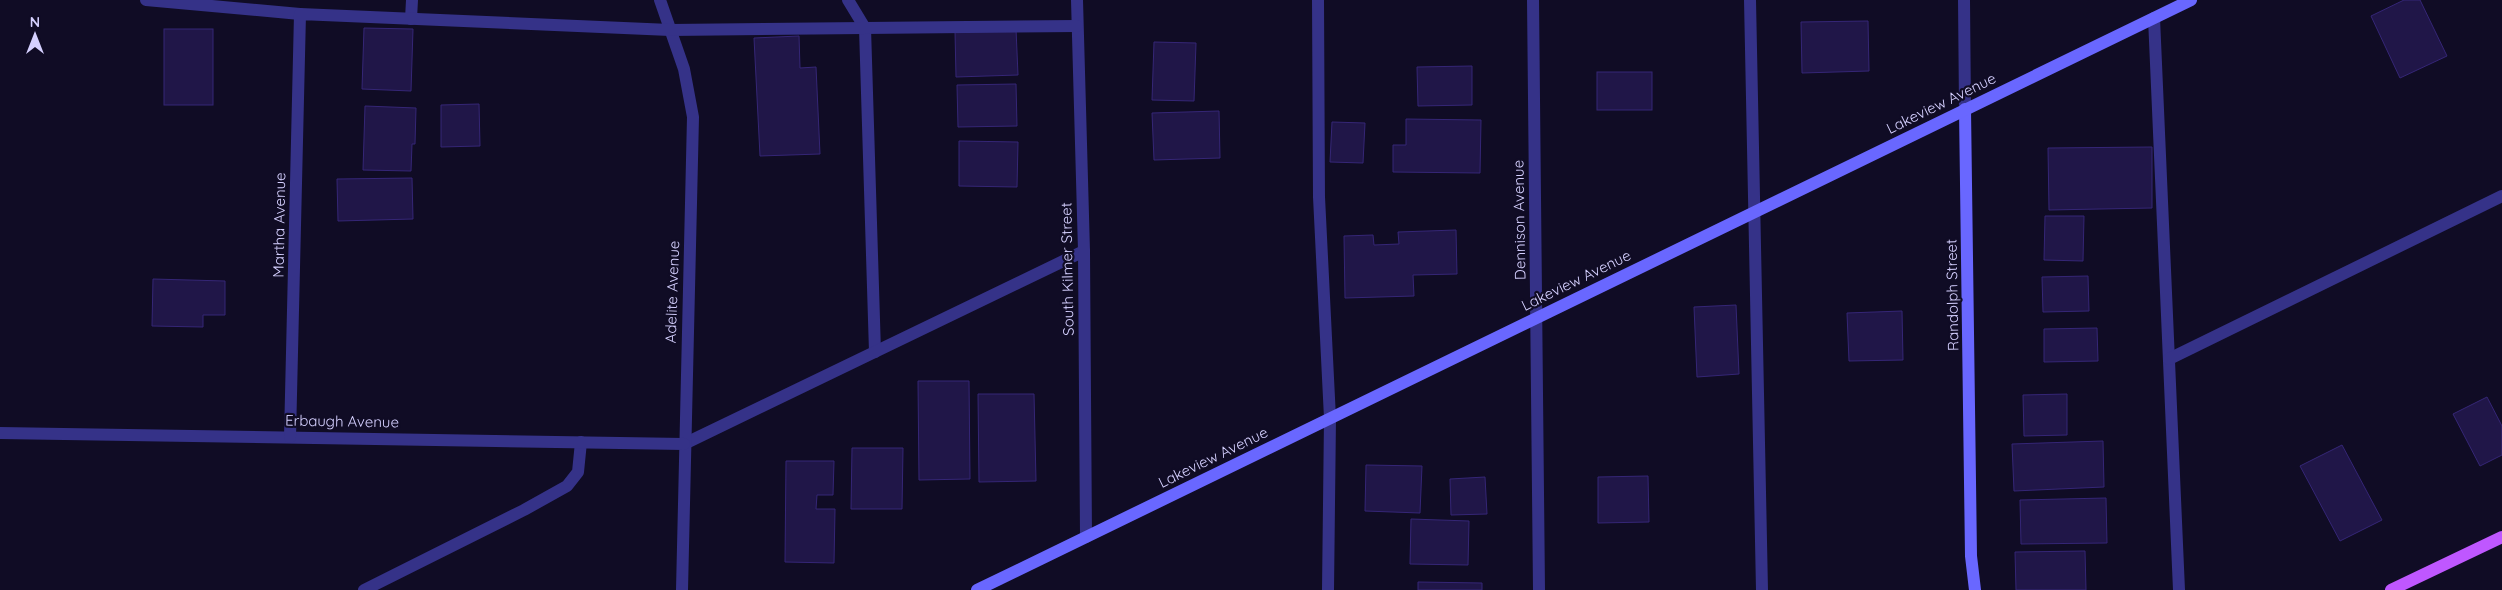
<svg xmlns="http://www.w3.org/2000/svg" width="2502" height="590" font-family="Quicksand,sans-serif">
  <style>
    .building { fill: #201648; stroke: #352676 }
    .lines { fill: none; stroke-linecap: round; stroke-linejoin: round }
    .lane { stroke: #353288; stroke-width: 12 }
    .street { stroke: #353288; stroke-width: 12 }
    .secondary { stroke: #6967ff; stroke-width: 12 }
    .primary { stroke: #bf57ff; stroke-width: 12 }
    .labels { text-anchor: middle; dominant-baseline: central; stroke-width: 4.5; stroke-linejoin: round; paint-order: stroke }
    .street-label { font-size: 15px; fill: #d5d0ff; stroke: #100c25 }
  </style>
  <rect width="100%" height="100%" fill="#100c25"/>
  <g class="building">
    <polygon points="2404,0 2420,0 2447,56 2400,78 2371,16"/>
    <polygon points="1868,21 1869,71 1802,73 1801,22"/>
    <polygon points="364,28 413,29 411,91 362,89"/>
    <rect x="164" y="29" width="49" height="76"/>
    <polygon points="1016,29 1018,75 956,77 955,31"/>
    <polygon points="799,36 800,68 816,67 820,154 760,156 754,38"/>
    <polygon points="1154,42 1196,43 1194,101 1152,100"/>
    <polygon points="1472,66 1472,105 1418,106 1417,67"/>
    <rect x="1597" y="72" width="55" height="38"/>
    <polygon points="1016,84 1017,126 958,127 957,85"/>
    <polygon points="479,104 480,146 441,147 441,105"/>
    <polygon points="365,106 416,108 415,144 412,144 411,171 363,170"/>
    <polygon points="1219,111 1220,158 1154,160 1152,113"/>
    <polygon points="1406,119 1481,120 1480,173 1393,172 1393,145 1406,145"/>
    <polygon points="1332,122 1365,123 1363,163 1330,162"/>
    <polygon points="959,141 1018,142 1017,187 959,186"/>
    <polygon points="2152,147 2152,208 2049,210 2048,148"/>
    <polygon points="412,178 413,219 338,221 337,179"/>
    <polygon points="2045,216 2084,216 2083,261 2044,260"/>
    <polygon points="1456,230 1457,274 1413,275 1414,296 1345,298 1344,236 1373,235 1374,245 1399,244 1398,232"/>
    <polygon points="2088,276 2089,311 2043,312 2042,277"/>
    <polygon points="153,279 225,281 225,315 203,315 203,327 152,326"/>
    <polygon points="1736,305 1739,374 1697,377 1694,307"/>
    <polygon points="1902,311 1903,360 1849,361 1847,313"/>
    <polygon points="2097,328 2098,361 2044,362 2044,329"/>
    <polygon points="918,381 969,381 970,479 919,480"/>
    <polygon points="978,394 1034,394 1036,481 979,482"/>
    <polygon points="2067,394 2067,435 2024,436 2023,395"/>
    <polygon points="2487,397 2502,426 2502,455 2480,466 2453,414"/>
    <polygon points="2103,441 2104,487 2014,491 2012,444"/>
    <polygon points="2342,445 2382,520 2340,541 2300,466"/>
    <polygon points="852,448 903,448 902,509 851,509"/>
    <polygon points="786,461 834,461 833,495 817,495 816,509 835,509 834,563 785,562"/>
    <polygon points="1366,465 1422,466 1420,513 1365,511"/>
    <polygon points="1648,476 1649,522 1598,523 1598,477"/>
    <polygon points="1485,477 1487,514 1451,515 1450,479"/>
    <polygon points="2106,498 2107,543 2021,544 2020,500"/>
    <polygon points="1411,519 1469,521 1468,565 1410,564"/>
    <polygon points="2085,551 2086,590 2016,590 2015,552"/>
    <polygon points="1418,582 1482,583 1482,590 1418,590"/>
  </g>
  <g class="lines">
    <g class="lane">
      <polyline points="146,0 300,14"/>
      <polyline points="848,0 865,28 875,352"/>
      <polyline points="1318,0 1319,197 1330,418 1328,590"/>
      <polyline points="1750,0 1762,590"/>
      <polyline points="2154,18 2179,590"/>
      <polyline points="411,19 412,0"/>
      <polyline points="2169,359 2502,196"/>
      <polyline points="684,444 1084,251"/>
      <polyline points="364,590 524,510 567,486 578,472 581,442"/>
    </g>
    <g class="street">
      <polyline points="660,0 684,69 693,117 682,590"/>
      <polyline points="1077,0 1084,251 1086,537"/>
      <polyline points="1533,0 1539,590"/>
      <polyline points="1964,0 1965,109"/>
      <polyline points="0,433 684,444"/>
      <polyline points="290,437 300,14 670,30 1077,26"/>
    </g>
    <g class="secondary">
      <polyline points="1965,109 1971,556 1975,590"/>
      <polyline points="977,590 2191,0"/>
    </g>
    <polyline class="primary" points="2391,590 2502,537"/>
  </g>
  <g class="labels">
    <g class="street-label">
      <text transform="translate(1941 103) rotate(-26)">Lakeview Avenue</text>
      <text transform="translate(1519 220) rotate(-91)">Dennison Avenue</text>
      <text transform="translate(279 225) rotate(-89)">Martha Avenue</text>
      <text transform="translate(1067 269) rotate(-91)">South Kilmer Street</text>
      <text transform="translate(1576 280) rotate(-26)">Lakeview Avenue</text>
      <text transform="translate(672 292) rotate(-88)">Adelite Avenue</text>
      <text transform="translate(1952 295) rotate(-91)">Randolph Street</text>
      <text transform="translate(342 421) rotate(1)">Erbaugh Avenue</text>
      <text transform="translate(1213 457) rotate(-26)">Lakeview Avenue</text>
    </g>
  </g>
  <g transform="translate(35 35)" stroke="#100c25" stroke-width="4" paint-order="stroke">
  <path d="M0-4L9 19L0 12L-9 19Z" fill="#d5d0ff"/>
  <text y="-8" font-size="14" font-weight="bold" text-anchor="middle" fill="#d5d0ff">N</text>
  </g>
</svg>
